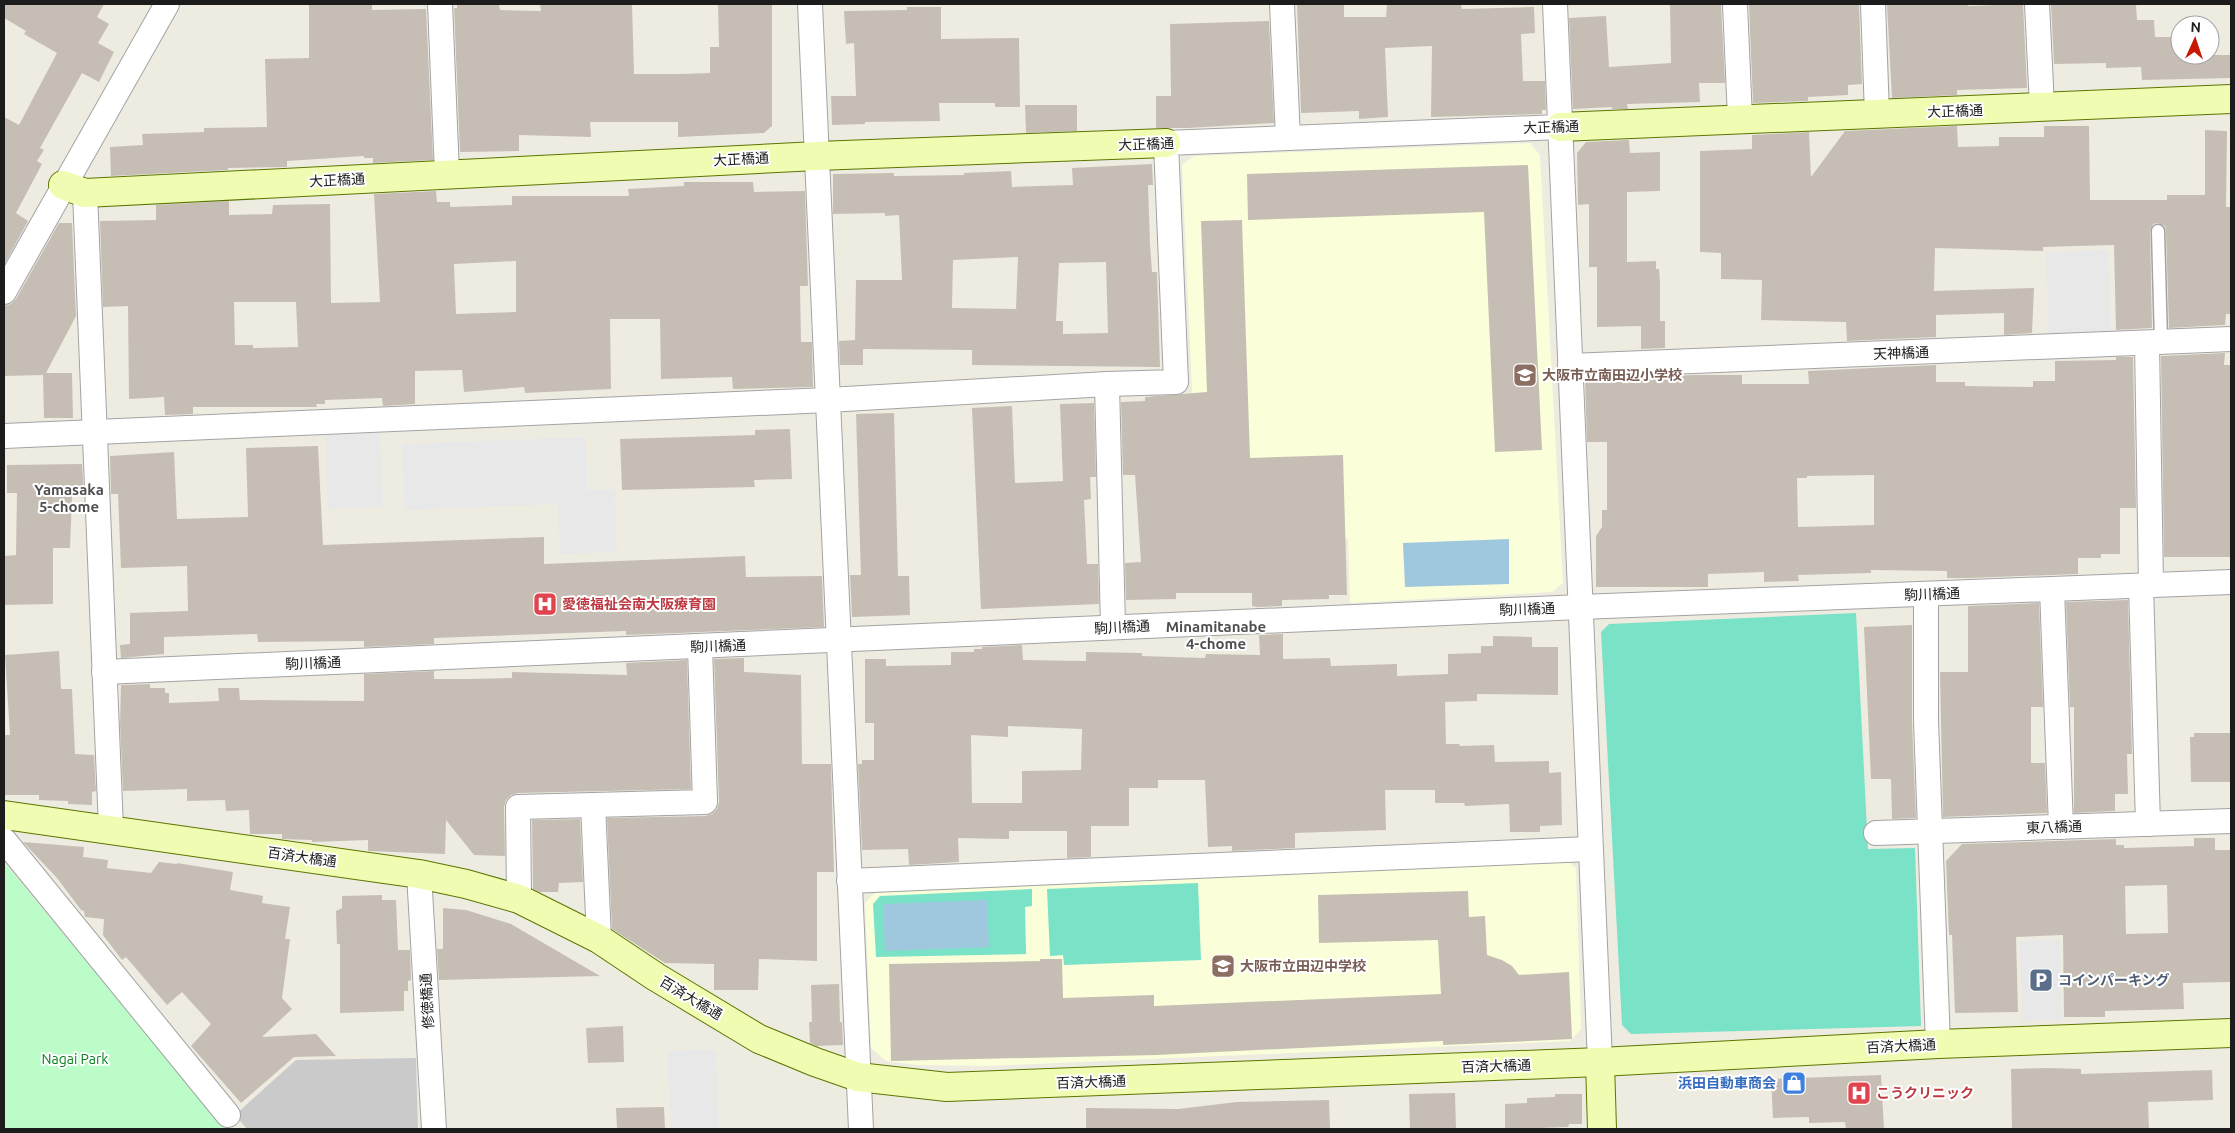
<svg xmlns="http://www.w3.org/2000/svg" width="2235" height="1133" font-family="Ubuntu,'Noto Sans JP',sans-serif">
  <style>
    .education { fill: #faffd9 }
    .religious { fill: #cacaca }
    .park { fill: #bbfcc8 }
    .pitch { fill: #7ae2c7 }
    .parking { fill: #e8e8e8 }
    .water { fill: #9fc8df }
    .building { fill: #c6beb4; fill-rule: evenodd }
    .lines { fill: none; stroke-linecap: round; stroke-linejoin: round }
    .lane-casing { stroke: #a3a3a3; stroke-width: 15 }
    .street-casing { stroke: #a3a3a3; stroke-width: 26 }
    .secondary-casing { stroke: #5b7600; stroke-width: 30 }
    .lane { stroke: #fff; stroke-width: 12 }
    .street { stroke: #fff; stroke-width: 24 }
    .secondary { stroke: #effcb1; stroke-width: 28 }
    .labels { text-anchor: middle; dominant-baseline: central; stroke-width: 4; stroke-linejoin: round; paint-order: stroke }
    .street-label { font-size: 14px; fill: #1c1c1c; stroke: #fff }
    .education-label { font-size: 14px; font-weight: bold; fill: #785e54; stroke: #fff; text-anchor: start }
    .health-label { font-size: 14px; font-weight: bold; fill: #be3a42; stroke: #fff; text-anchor: start }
    .service-label { font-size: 14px; font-weight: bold; fill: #4e5e75; stroke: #fff; text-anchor: start }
    .park-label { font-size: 14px; fill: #067f1f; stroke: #fff }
    .shop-label { font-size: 14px; font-weight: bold; fill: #366cbe; stroke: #fff; text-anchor: end }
    .neighbourhood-label { font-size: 15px; font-weight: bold; fill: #4f4f4f; stroke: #fff }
  </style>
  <rect width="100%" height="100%" fill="#eeece1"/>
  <g class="education">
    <polygon points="1530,143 1540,155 1563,583 1552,592 1350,603 1348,539 1199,544 1182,165 1194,156"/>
    <polygon points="1567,861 1576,868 1581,1029 1570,1041 989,1066 917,1065 886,1061 871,1048 865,903 875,893"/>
  </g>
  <polygon class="religious" points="416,1058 418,1129 247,1129 235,1115 296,1060"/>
  <polygon class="park" points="4,862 225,1129 4,1129"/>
  <g class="pitch">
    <polygon points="1856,613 1868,849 1915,848 1921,1026 1631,1034 1622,1025 1601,632 1609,624"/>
    <polygon points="1198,883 1201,960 1064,965 1063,955 1050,956 1047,889"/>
    <polygon points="1032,889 1032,906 1025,907 1026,954 876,957 873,904 880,896"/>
  </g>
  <g class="parking">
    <polygon points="2108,250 2111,334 2049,336 2046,252"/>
    <polygon points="380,431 383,507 328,509 325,433"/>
    <polygon points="586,437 587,490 615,489 617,552 560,554 558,504 405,510 402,444"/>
    <polygon points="2060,940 2062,1020 2022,1021 2020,941"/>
    <polygon points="716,1050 719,1129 671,1129 667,1051"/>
  </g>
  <g class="water">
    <polygon points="1509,539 1509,584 1405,587 1403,543"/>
    <polygon points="987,900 989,947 885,951 883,904"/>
  </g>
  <g class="building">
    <polygon points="4,4 104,4 97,17 109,24 98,43 114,52 99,82 82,73 40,148 44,150 37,161 42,164 16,213 28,221 4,265 4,117 19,125 57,53 24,34 26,31 4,18"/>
    <polygon points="309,4 372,4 372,10 426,9 433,160 373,163 373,158 364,158 364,156 287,161 287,167 228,168 228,170 111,176 110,147 143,145 142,134 204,132 204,128 267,127 265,59 309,58"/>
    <polygon points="457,4 499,4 500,10 541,11 540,4 632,4 634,74 681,74 710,73 710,47 719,47 718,4 772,4 772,126 764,133 678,137 678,122 590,122 591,137 519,135 519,151 460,152 454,8 457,8"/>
    <polygon points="1297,4 1344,4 1344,17 1386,17 1387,4 1461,4 1462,9 1534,7 1535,33 1521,34 1523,81 1545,81 1546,110 1542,110 1542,114 1431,117 1432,46 1385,48 1388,117 1359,119 1359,111 1301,113"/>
    <polygon points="1670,4 1721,4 1725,83 1699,83 1700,102 1627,104 1628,109 1611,109 1613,107 1573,109 1569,18 1606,16 1609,67 1671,63"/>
    <polygon points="1749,4 1859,5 1862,84 1848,85 1848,95 1808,97 1808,101 1753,103"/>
    <polygon points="1968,4 1968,6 2023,4 2027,88 1957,90 1957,95 1892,98 1887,5"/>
    <polygon points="2051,4 2136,4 2137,20 2154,20 2155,37 2180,37 2180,55 2231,55 2231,78 2142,80 2141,67 2106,68 2106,63 2054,64"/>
    <polygon points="907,7 941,7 941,39 1019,38 1020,107 995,107 995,103 939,103 940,121 865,122 865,124 832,125 831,96 856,96 854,43 846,44 844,11 907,10"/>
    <polygon points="1269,21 1274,123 1188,128 1156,128 1156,96 1171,96 1170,24"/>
    <polygon points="1025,105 1077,105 1077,131 1026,133"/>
    <polygon points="1957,126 1958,147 1999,146 1999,137 2044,137 2044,126 2089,126 2090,200 2167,200 2167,195 2205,195 2205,130 2227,131 2226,207 2231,207 2231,314 2226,314 2225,325 2169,328 2166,231 2165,226 2158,223 2153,224 2150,231 2152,328 2116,330 2114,245 2043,247 2043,251 1935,248 1934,291 2034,288 2032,333 2004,335 2004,313 1936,315 1936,337 1847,341 1846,322 1761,320 1762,280 1721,279 1721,253 1700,252 1700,151 1752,149 1752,135 1809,132 1811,177 1845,131"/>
    <polygon points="1629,140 1630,153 1660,152 1660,191 1627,192 1627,262 1656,261 1656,269 1659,269 1660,282 1660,321 1665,321 1665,348 1641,349 1641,326 1597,327 1597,267 1589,267 1589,204 1578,205 1577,153 1586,142"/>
    <path d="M1152 164 1153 185H1148L1150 244 1152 272H1157L1160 367 972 365V350L863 349V365H840L839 341 855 340 856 280H902L899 215 885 216V213L833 214V174L894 173V176L964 175V173L1011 171 1012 187 1073 185 1072 168ZM1018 257 1016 309 952 308 953 260ZM1106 262 1108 333 1063 334V321H1056L1059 263Z"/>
    <polygon points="1528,165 1542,450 1495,452 1484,212 1248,220 1247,174"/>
    <path d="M684 182H753L754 192 805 191 808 286H800L801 342H812L813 387 733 389 732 377 661 379 660 319H610L611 389 525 393 524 387 464 392 462 370 415 371V404L383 406 382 398 325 400V404H316L317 407H193V414L165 415 164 397 129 399 128 306 103 307 100 221 156 220V205L229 201V215L272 214 273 205 330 204 331 303 380 302 374 194 436 191 437 202H450V207L512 205V196H629L628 189 684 186ZM516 261V312L456 314 454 264ZM234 302H296L298 347 253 348V345H235Z"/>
    <polygon points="1242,220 1250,458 1343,455 1347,595 1329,595 1329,599 1282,600 1282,606 1258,607 1252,606 1252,593 1176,593 1176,599 1126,600 1125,563 1141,562 1135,475 1123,475 1121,402 1145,401 1145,397 1207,392 1201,221"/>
    <polygon points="59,223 72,223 76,316 46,373 72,373 73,418 44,418 43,375 4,376 4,306 11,304 16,299"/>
    <polygon points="2225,353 2224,365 2231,365 2231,557 2164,557 2161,356"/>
    <path d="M2116 357H2133L2136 508H2120V554H2101V558H2078V574L1968 578H1947V571L1871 570V573L1798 575 1799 581 1764 582V572L1708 574V587H1596V536L1602 527V510H1607V442H1587L1585 379 1694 375H1742V384H1809L1808 371 1936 365V382H1965V386L2033 387V381H2055V361L2116 360ZM1874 475V525L1798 527 1797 478H1807V476Z"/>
    <polygon points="1094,403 1096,477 1090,477 1091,499 1084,500 1087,564 1098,564 1099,604 981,609 972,408 1012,406 1015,483 1063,481 1060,404"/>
    <polygon points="894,413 898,576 909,576 910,615 852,617 850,575 861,575 856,414"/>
    <polygon points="790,429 792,479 754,480 755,487 622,490 620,439 755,435 755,430"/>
    <polygon points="318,446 323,545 544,537 544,564 745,556 746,577 822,576 824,627 626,635 626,631 434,638 434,644 364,647 364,641 258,642 257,634 164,637 164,654 121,658 120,645 130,644 130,613 188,611 187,566 121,568 118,494 111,494 110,456 174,452 177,519 248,517 246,448"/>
    <polygon points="82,464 84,496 72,496 70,548 53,548 53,604 4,605 4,556 16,555 17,493 7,493 7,465"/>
    <polygon points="2128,600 2132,754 2127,754 2128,794 2115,794 2115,811 2074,813 2074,707 2070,707 2066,602"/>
    <polygon points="2039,603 2043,707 2031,707 2031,763 2045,763 2047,813 1943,817 1940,672 1968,672 1968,606"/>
    <polygon points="1912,625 1912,721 1916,818 1892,819 1891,779 1871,779 1864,627"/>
    <path d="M1283 634V659L1330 658 1331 666 1397 664V676L1448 674V654L1481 653V646H1493V636L1532 637V647H1558V695L1477 694V701L1445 702 1446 744H1459L1460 746 1494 745 1495 762 1549 761V773L1561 772 1562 825 1540 826V832H1510L1509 804 1465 806 1464 803H1435V790H1385L1386 830 1295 833V848L1232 851V846L1208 847 1205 780H1158V788H1129V826H1091V857L1067 858V831H1009V839L958 838 959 862 909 865 908 849 862 850 858 764H862V760H874V723H865V659H886V666L951 665V652H974V649H982V647L1022 645 1023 660 1086 661V652L1142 653V656L1205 658 1206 654 1260 655 1259 635ZM1008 726 1082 729 1081 770 1022 771V803H972L971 735 1008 737Z"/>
    <polygon points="59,651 61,689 72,689 75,754 94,755 96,791 92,792 92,805 68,804 68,801 39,800 39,795 4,795 4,735 10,735 5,655"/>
    <polygon points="744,658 744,672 801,675 802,764 831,764 834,872 817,872 817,961 759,959 758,990 714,990 714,964 665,963 612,929 607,818 705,816 712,814 717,809 719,802 714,659"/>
    <polygon points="687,660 691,789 518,793 511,795 506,800 504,807 505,856 474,855 446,820 445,854 368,851 368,840 312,842 312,840 282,839 282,834 250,834 249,810 226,811 225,800 187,801 187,789 123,791 120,723 121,685 150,684 150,688 165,688 165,693 169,693 169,703 219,701 218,688 239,688 240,700 364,701 364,674 434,671 434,679 470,679 512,678 512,672 627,675 626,663"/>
    <polygon points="2194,733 2231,733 2231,782 2191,782 2190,737 2194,737"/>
    <polygon points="580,819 583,882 559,883 558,892 539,892 533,889 532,820"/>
    <path d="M2194 838H2215V850H2231V982L2183 983 2184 1009 2105 1011V1017H2064L2063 935 2016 937 2018 1012 1955 1013 1952 935H1949L1946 861 1962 844 2116 839V845H2124V848L2194 846ZM2167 885 2168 933 2126 934 2125 886Z"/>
    <polygon points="23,842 84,847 83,857 108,860 107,868 151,873 159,862 177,864 177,863 233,872 230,890 263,896 262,903 290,907 285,939 290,939 282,998 292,1009 262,1037 316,1034 336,1056 294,1057 241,1103 191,1046 211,1024 182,992 167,1005 126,957 122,960 103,935 104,919 85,917 84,911 81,910 57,878"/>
    <polygon points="1468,891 1469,917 1485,916 1487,955 1502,960 1512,966 1519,975 1569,972 1572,1039 1443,1045 1443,1041 1156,1055 891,1061 889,964 1040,961 1040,959 1062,959 1063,998 1154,995 1154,1006 1441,994 1438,940 1319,943 1318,895"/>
    <polygon points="382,895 382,900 396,900 398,950 410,950 411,980 408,981 408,991 404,991 404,1011 340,1013 340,944 337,944 336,911 342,908 342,896"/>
    <polygon points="443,908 466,910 511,924 600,976 439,980 437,949 443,949"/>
    <polygon points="839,984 840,1022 842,1022 843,1045 816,1046 810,1043 809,1022 812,1022 811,985"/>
    <polygon points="623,1026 624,1062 588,1063 586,1028"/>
    <polygon points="2047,1068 2081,1069 2081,1074 2212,1070 2213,1100 2148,1102 2149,1129 2012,1129 2011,1069"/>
    <polygon points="1881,1075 1884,1129 1846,1129 1845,1122 1809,1123 1809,1117 1773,1118 1771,1079"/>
    <polygon points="1455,1093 1456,1129 1410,1129 1409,1094"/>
    <polygon points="1555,1094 1582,1094 1582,1124 1569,1124 1568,1127 1505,1129 1505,1104 1527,1103 1527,1098 1555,1097"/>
    <polygon points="1329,1100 1330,1129 1086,1129 1086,1108 1178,1109 1237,1102"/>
    <polygon points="664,1107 665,1129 617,1129 616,1108"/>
  </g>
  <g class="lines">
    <g class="lane-casing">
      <polyline id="lane" points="2158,231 2161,342"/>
    </g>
    <g class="street-casing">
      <g id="street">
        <polyline points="440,4 447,174"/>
        <polyline points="810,4 861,1129"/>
        <polyline points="1282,4 1288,138"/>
        <polyline points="1555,4 1600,1062"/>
        <polyline points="1735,4 1740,119"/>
        <polyline points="1873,4 1877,114"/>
        <polyline points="2037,4 2042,107"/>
        <polyline points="85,193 111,829"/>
        <polyline points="4,292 167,4"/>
        <polyline points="2147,343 2151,585"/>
        <polyline points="1570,366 2231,339"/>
        <polyline points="1107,384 1113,627"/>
        <polyline points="4,436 828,400 1107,384 1176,382 1166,143 1560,127"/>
        <polyline points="2141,586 2148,824"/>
        <polyline points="2052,589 2061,827"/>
        <polyline points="1926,595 1926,721 1938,1044"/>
        <polyline points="104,672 1580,607 2231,582"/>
        <polyline points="593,805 599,939"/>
        <polyline points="1876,833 2231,821"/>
        <polyline points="4,840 228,1115"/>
        <polyline points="419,874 434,1129"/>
        <polyline points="849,881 1590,849"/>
        <polyline points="519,899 518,807 705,802 700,647"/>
      </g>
    </g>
    <g class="secondary-casing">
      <g id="secondary">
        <polyline points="1560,127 2231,99"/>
        <polyline points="63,185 85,193 817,156 1166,143"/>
        <polyline points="4,815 419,874 466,884 519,899 599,939 656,977 759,1039 815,1062 858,1077 947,1087 1600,1062 1938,1044 2231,1033"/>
        <polyline points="1600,1062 1602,1129"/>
      </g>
    </g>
    <use href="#lane" class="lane"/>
    <use href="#street" class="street"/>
    <use href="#secondary" class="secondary"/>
  </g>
  <defs>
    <g id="school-square" transform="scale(1.25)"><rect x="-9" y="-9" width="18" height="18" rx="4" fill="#8d6e63" stroke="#fff"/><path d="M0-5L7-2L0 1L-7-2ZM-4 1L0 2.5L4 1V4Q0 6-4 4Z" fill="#fff"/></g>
    <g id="hospital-square" transform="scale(1.25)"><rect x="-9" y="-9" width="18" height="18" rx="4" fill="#e0444e" stroke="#fff"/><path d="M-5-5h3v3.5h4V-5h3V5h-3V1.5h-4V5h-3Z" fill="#fff"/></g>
    <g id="parking-square" transform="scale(1.25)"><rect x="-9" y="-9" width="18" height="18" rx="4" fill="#5c6f8a" stroke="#fff"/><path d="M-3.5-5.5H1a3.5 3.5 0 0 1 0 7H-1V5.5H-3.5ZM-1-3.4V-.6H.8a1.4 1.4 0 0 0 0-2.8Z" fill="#fff"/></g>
    <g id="shop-square" transform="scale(1.25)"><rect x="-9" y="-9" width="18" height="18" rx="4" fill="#3f7fe0" stroke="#fff"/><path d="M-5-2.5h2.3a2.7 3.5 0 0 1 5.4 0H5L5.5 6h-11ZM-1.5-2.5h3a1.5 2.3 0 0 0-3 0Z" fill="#fff"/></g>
  </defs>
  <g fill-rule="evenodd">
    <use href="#school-square" x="1525" y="375"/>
    <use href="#hospital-square" x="545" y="604"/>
    <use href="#school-square" x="1223" y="966"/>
    <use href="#parking-square" x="2041" y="980"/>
    <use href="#shop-square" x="1794" y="1083"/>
    <use href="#hospital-square" x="1859" y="1093"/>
  </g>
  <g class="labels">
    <g class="street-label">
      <text transform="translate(1955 111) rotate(-2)">大正橋通</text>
      <text transform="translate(1551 127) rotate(-2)">大正橋通</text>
      <text transform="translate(1146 144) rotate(-2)">大正橋通</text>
      <text transform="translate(741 159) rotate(-3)">大正橋通</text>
      <text transform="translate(337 180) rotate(-3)">大正橋通</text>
      <text transform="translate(1901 353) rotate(-2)">天神橋通</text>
      <text transform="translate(1932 594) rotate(-2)">駒川橋通</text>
      <text transform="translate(1527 609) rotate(-2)">駒川橋通</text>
      <text transform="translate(1122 627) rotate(-3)">駒川橋通</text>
      <text transform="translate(718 646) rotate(-2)">駒川橋通</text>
      <text transform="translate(313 663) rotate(-2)">駒川橋通</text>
      <text transform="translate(2054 827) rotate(-2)">東八橋通</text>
      <text transform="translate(302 857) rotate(8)">百済大橋通</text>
      <text transform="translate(691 998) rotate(31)">百済大橋通</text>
      <text transform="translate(427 1001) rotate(-93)">修徳橋通</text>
      <text transform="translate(1901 1046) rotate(-3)">百済大橋通</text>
      <text transform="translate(1496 1066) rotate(-2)">百済大橋通</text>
      <text transform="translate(1091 1082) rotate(-2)">百済大橋通</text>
    </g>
    <g class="education-label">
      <text x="1542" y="375">大阪市立南田辺小学校</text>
      <text x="1240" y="966">大阪市立田辺中学校</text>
    </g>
    <g class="health-label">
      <text x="562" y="604">愛徳福祉会南大阪療育園</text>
      <text x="1876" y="1093">こうクリニック</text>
    </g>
    <g class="service-label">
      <text x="2058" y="980">コインパーキング</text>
    </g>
    <g class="park-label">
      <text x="75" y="1059">Nagai Park</text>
    </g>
    <g class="shop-label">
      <text x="1776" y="1083">浜田自動車商会</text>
    </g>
    <g class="neighbourhood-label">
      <text x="69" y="489">Yamasaka<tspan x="69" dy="17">5-chome</tspan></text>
      <text x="1216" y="626">Minamitanabe<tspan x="1216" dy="17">4-chome</tspan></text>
    </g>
  </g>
  <rect width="2235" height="1133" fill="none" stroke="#1c1c1c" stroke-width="10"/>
  <g transform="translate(2195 40) rotate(3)"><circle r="24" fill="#ffffff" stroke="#a4a4a4"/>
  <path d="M0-4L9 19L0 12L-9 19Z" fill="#c81900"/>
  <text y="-8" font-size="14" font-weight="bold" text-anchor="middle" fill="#1c1c1c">N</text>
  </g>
</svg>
